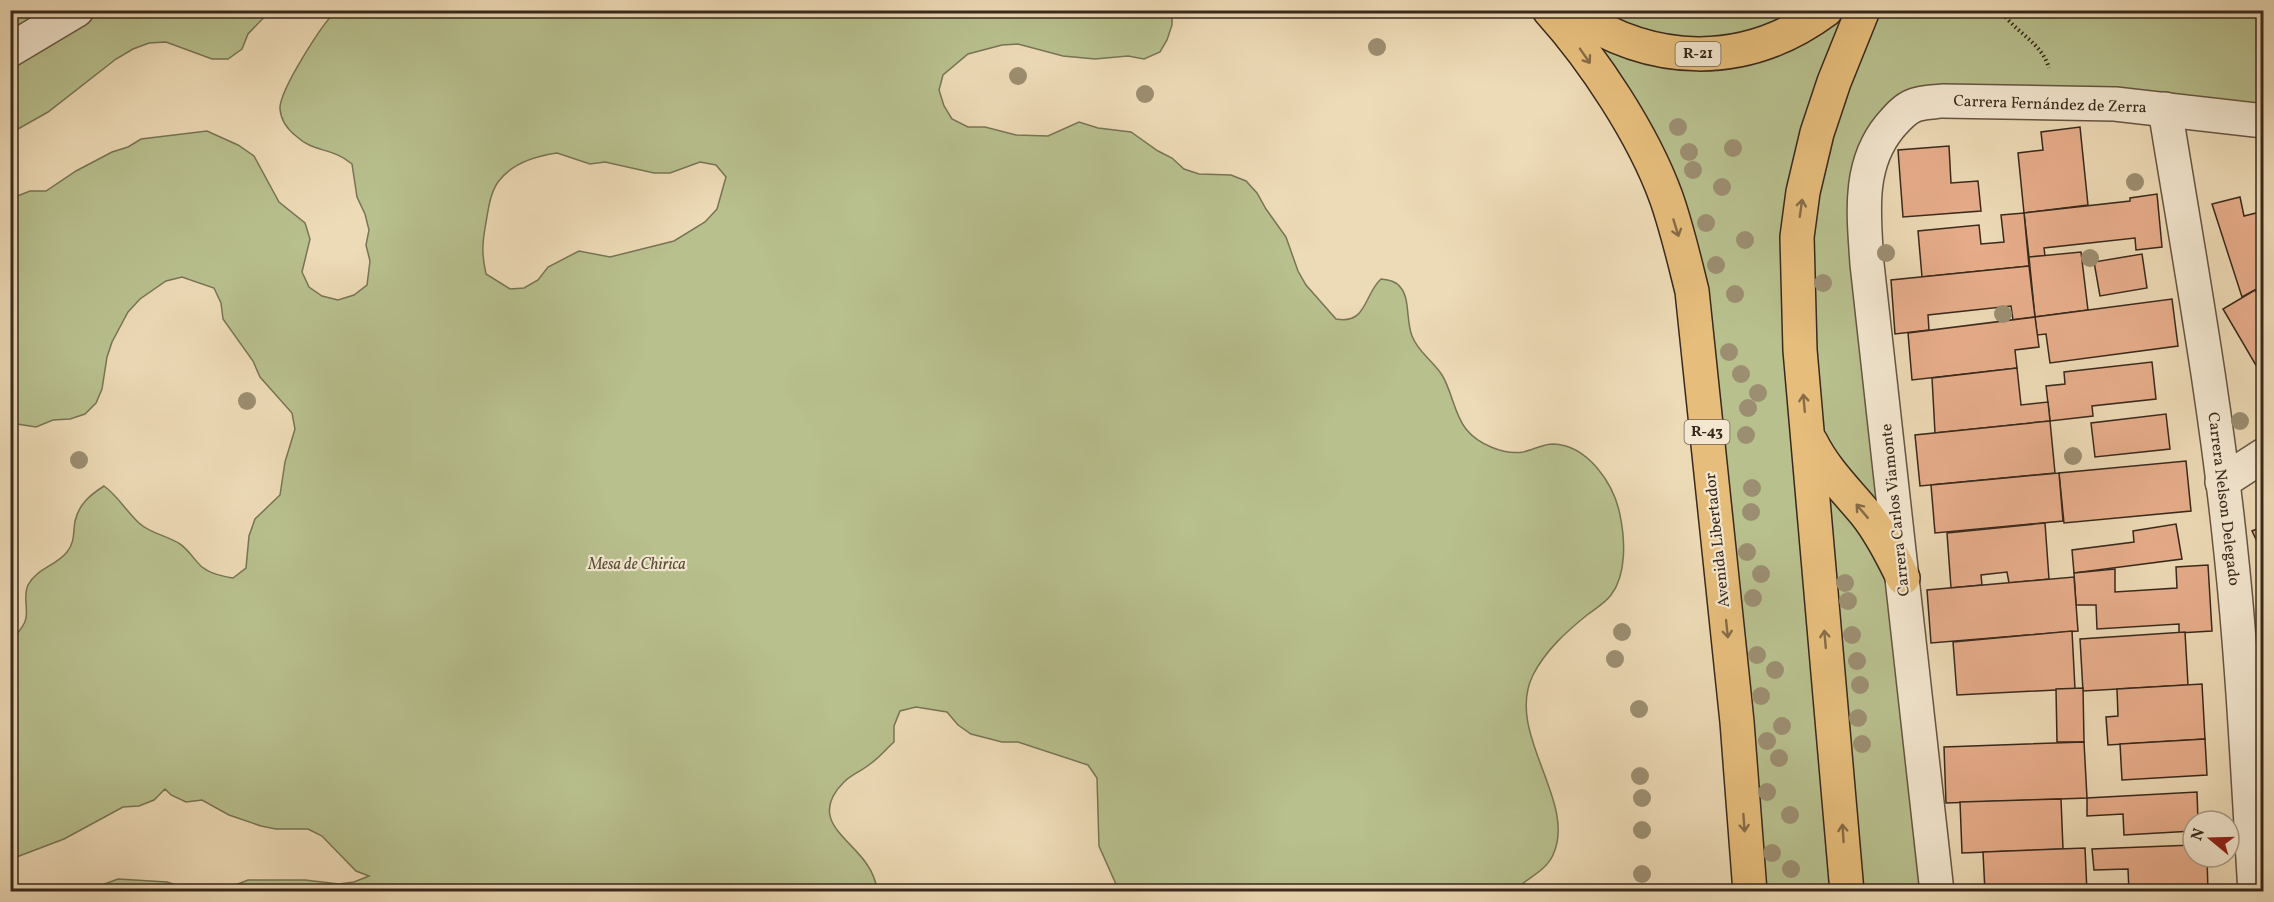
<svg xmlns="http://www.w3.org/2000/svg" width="2274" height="902" font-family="Vollkorn,serif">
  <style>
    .green { fill: #b8c08e; stroke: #787455; stroke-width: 1.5; fill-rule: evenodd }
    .building { fill: #e7ad8b; stroke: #39291c; stroke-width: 1.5 }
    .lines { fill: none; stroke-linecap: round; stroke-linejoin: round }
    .minor-casing { stroke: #665542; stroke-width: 36 }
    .major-casing { stroke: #39291c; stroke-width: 36 }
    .path { stroke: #39291c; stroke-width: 4; stroke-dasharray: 1.5 3; stroke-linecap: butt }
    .minor { stroke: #f3e7d0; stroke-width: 33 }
    .major { stroke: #e6bd7b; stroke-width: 33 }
    .tree { fill: #9c8e71 }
    .oneway { stroke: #876c47 }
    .labels { text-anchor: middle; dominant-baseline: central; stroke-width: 4.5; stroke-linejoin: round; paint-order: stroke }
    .shield { fill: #f3e7d0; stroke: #716252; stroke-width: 1.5 }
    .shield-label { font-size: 15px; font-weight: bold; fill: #39291c }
    .street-label { font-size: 16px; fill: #39291c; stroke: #f3e7d0 }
    .park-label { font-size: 16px; font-style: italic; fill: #594f38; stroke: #f3e7d0 }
  </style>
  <rect width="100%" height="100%" fill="#eddab6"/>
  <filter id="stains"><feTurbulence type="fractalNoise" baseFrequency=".00333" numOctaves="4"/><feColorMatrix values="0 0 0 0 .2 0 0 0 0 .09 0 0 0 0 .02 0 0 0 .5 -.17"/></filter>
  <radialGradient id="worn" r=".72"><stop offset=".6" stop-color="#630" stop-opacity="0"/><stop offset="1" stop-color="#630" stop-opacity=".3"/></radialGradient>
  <g class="green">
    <polygon points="11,11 270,11 248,34 242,49 228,59 212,59 166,42 149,43 133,49 116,59 48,112 11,133"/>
    <path d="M336 11H1172V25L1167 40 1160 52 1144 59 1128 56 1095 59 1063 56 1018 44 1002 45 968 54 943 75 939 90 944 106 952 119 968 127H985L1016 135 1048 136 1079 122 1098 128 1131 132 1158 151 1172 158 1184 169 1199 174 1231 175 1246 181 1257 193 1266 209 1286 237 1298 271 1306 285 1336 319C1367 325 1364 294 1381 279 1389 280 1396 281 1401 288 1410 299 1406 321 1412 336 1418 352 1433 361 1442 375 1452 391 1454 414 1466 429 1478 444 1503 455 1523 452 1533 450 1543 444 1553 444 1588 445 1614 484 1620 515 1625 539 1627 574 1611 595 1604 604 1596 608 1587 615 1566 632 1545 651 1533 675 1504 733 1578 801 1553 855 1546 871 1525 880 1513 891H1119L1099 846 1097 778 1088 765 1018 742H1002L971 734 958 725 947 712 916 707 900 711 894 726V742C886 749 879 758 870 764 862 771 852 774 844 782 806 820 852 839 868 866 873 873 876 883 878 891H220L248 880H305L339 884 354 882 369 876 356 871 322 836 308 829H276L261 826 229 815 202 800 186 802 171 795 165 789 154 800 139 806 123 807 64 839 14 858H11V641C16 635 25 626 26 618 28 607 23 596 28 585 37 568 56 566 67 552 75 542 73 533 75 521 79 504 90 495 104 486 118 496 126 511 139 523 151 534 166 535 180 544 189 550 194 560 202 567 211 574 222 576 233 578L246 568 249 536 255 519 280 495 285 462 295 429 292 413 260 377 253 361 223 319 221 303 214 288 182 277 166 281 140 299 128 312 112 342 107 357 102 389 96 403 85 414 70 419 53 420 36 427 11 423V201L15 197 30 191H46L76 171 112 152 128 147 141 139 207 131 238 145 254 156 279 202 305 223 310 239 302 272 309 287 322 296 338 300 354 295 367 285 370 261 366 245 369 230 365 214 357 197 352 164C332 147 314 153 296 136 287 129 281 121 280 109 279 91 322 24 336 11ZM557 153 590 164 605 162 654 173H670L700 162 716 165 726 177 717 209 705 222 674 241 610 257 579 251 548 267 538 280 524 288 510 289 486 274C482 256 482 246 485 228 488 213 489 195 498 182 511 164 536 156 557 153Z"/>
    <polygon points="1566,11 1665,55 1830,11 1861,11 1799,191 1847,891 1751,891 1693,291"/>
    <polygon points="1586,11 1809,11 1778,28 1694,45"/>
    <polygon points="1863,11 2263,11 2263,121 1942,101 1874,150 1903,578 1807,435 1817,133"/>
    <polygon points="1817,461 1882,542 1934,891 1850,891"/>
    <polygon points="118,879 167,882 195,891 94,891 102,885"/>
  </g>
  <g class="building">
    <polygon points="2080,127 2088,205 2024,213 2018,153 2043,150 2041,132"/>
    <polygon points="1949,146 1951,183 1978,181 1981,211 1903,217 1898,150"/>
    <polygon points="2157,194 2162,247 2136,250 2135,238 2044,248 2045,256 2029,257 2024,213 2130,201 2130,198"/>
    <polygon points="2240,197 2244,216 2264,211 2264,285 2242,297 2212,204"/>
    <polygon points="2024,213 2029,266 1922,277 1918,231 1979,225 1981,244 2004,242 2001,215"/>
    <polygon points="2081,252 2088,310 2035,317 2029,257"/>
    <polygon points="2142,254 2147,288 2100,296 2094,262"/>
    <polygon points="2029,266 2035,317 2013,320 2011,306 1928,315 1929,330 1895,334 1891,280"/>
    <polygon points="2255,290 2262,301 2264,300 2264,379 2223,309"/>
    <polygon points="2172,299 2178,346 2050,363 2046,334 2037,335 2035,317"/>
    <polygon points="2035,317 2039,347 2015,350 2017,368 1912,380 1908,333"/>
    <polygon points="2152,362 2156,399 2092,406 2093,416 2050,421 2046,386 2065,384 2064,372"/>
    <polygon points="2017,368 2021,405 2048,402 2050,421 1935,433 1932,378"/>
    <polygon points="2166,414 2170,449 2095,457 2091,423"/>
    <polygon points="2050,421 2055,473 1920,486 1915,435"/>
    <polygon points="2186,461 2191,511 2064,523 2059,473"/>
    <polygon points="2059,473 2063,521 1935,533 1931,485"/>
    <polygon points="2045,523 2049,579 2009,583 2007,572 1981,575 1982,585 1951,588 1947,533"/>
    <polygon points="2176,524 2182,559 2074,573 2072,550 2134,542 2133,531"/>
    <polygon points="2264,526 2264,556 2252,531"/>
    <polygon points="2208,565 2212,631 2179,633 2179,624 2097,629 2096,605 2076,605 2074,573 2115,569 2115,592 2177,588 2176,567"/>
    <polygon points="2074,577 2078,631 1931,643 1927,590"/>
    <polygon points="2072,631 2075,689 1957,695 1953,642"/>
    <polygon points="2185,632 2188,685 2083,691 2080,639"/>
    <polygon points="2202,684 2205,739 2108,745 2106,717 2118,716 2117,689"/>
    <polygon points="2083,688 2084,742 2057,742 2056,689"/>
    <polygon points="2205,739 2207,775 2122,780 2120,744"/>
    <polygon points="2084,742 2087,798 1946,803 1944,747"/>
    <polygon points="2197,792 2198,821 2193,821 2193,831 2124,835 2123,814 2087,816 2087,798"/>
    <polygon points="2061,799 2063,849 1962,853 1960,802"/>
    <polygon points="2193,845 2193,857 2207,857 2208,892 2129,892 2128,869 2094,870 2092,849"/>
    <polygon points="2085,848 2087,892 1985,892 1983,852"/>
  </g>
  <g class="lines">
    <g class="minor-casing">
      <g id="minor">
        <polyline points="10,50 77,10"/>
        <path d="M2165 109C2189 257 2216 404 2231 553 2243 665 2248 779 2255 892"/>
        <polyline points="2222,482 2264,455"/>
        <path d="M1937 892 1867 264C1864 216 1857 166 1890 126 1897 118 1904 109 1915 105 1923 102 1934 102 1942 101L2115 104 2264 121"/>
      </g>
    </g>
    <g class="major-casing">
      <g id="major">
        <path d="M1549 10C1594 60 1643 134 1666 197 1677 228 1684 259 1692 291L1737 722 1750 892"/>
        <path d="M1569 10C1651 67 1745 70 1826 10"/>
        <path d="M1811 442C1825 470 1845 489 1865 513 1881 533 1892 555 1903 578"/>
        <polyline points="1847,892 1800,350 1797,237 1803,192 1817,133 1834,82 1863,10"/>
      </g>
    </g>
    <path class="path" d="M2000 10C2014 31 2042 43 2049 68"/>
    <use href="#minor" class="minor"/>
    <use href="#major" class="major"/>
  </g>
  <g class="tree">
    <circle cx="1377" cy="47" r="9"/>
    <circle cx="1018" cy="76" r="9"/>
    <circle cx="1145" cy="94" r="9"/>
    <circle cx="1678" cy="127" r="9"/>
    <circle cx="1733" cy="148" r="9"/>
    <circle cx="1689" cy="152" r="9"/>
    <circle cx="1693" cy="170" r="9"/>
    <circle cx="2135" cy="182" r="9"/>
    <circle cx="1722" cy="187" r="9"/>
    <circle cx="1706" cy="223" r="9"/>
    <circle cx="1745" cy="240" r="9"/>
    <circle cx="1886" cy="253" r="9"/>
    <circle cx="2090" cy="258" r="9"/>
    <circle cx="1716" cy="265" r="9"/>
    <circle cx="1823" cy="283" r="9"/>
    <circle cx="1735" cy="294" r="9"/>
    <circle cx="2003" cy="314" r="9"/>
    <circle cx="1729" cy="352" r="9"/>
    <circle cx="1741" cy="374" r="9"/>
    <circle cx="1758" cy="393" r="9"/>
    <circle cx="247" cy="401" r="9"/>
    <circle cx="1748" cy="408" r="9"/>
    <circle cx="2240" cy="421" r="9"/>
    <circle cx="1746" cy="435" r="9"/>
    <circle cx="2073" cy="456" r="9"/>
    <circle cx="79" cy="460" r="9"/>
    <circle cx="1752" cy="488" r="9"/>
    <circle cx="1751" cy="512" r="9"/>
    <circle cx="1747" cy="552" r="9"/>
    <circle cx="1761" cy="574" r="9"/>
    <circle cx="1845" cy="583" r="9"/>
    <circle cx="1753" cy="598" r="9"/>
    <circle cx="1848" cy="601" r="9"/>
    <circle cx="1622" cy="632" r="9"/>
    <circle cx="1852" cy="635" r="9"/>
    <circle cx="1757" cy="655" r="9"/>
    <circle cx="1615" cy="659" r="9"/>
    <circle cx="1857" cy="661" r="9"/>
    <circle cx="1775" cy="670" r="9"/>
    <circle cx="1860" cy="685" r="9"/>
    <circle cx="1761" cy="696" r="9"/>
    <circle cx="1639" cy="709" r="9"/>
    <circle cx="1858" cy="718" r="9"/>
    <circle cx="1782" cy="726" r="9"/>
    <circle cx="1767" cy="741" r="9"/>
    <circle cx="1862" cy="744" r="9"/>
    <circle cx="1779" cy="758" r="9"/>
    <circle cx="1640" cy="776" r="9"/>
    <circle cx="1767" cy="792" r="9"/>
    <circle cx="1642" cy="798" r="9"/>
    <circle cx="1790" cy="815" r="9"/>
    <circle cx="1642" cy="830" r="9"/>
    <circle cx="1772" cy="853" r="9"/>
    <circle cx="1791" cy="869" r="9"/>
    <circle cx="1642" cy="874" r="9"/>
  </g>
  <defs><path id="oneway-shaft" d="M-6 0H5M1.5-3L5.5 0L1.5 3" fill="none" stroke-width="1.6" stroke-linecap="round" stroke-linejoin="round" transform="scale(1.5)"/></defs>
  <g class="oneway">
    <use href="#oneway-shaft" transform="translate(1585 56) rotate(55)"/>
    <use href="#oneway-shaft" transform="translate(1801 208) rotate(-82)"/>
    <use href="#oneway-shaft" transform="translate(1676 228) rotate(73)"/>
    <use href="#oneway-shaft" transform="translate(1804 403) rotate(-95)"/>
    <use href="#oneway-shaft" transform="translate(1862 511) rotate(-130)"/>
    <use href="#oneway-shaft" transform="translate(1727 629) rotate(84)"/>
    <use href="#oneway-shaft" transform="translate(1825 639) rotate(-95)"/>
    <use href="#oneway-shaft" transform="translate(1744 823) rotate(86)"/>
    <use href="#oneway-shaft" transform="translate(1843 833) rotate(-94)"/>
  </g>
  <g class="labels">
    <g class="shield">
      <rect x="1675.5" y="42" width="45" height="24" rx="4.5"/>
      <rect x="1684.5" y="420" width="45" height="24" rx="4.5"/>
    </g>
    <g class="shield-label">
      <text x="1698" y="54">R-21</text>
      <text x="1707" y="432">R-43</text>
    </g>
    <g class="street-label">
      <text transform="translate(2050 105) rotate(2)">Carrera Fernández de Zerra</text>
      <text transform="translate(2223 499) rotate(83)">Carrera Nelson Delegado</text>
      <text transform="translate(1896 510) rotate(-96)">Carrera Carlos Viamonte</text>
      <text transform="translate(1718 540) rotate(-96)">Avenida Libertador</text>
    </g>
    <g class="park-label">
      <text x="637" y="565">Mesa de Chirica</text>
    </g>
  </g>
  <rect width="2274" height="902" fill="none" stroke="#eddab6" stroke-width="36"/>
  <rect x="12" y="12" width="2250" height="878" fill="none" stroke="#39291c" stroke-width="3"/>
  <rect x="18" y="18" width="2238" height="866" fill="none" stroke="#39291c" stroke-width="1.5"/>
  <g transform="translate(2211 839) rotate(289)"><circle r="28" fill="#f3e7d0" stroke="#a99b88" stroke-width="1.5"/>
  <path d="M0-4.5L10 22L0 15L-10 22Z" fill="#8f2418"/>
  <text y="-9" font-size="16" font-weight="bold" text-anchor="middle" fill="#39291c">N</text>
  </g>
  <rect width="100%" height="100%" filter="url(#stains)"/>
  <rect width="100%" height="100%" fill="url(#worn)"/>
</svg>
